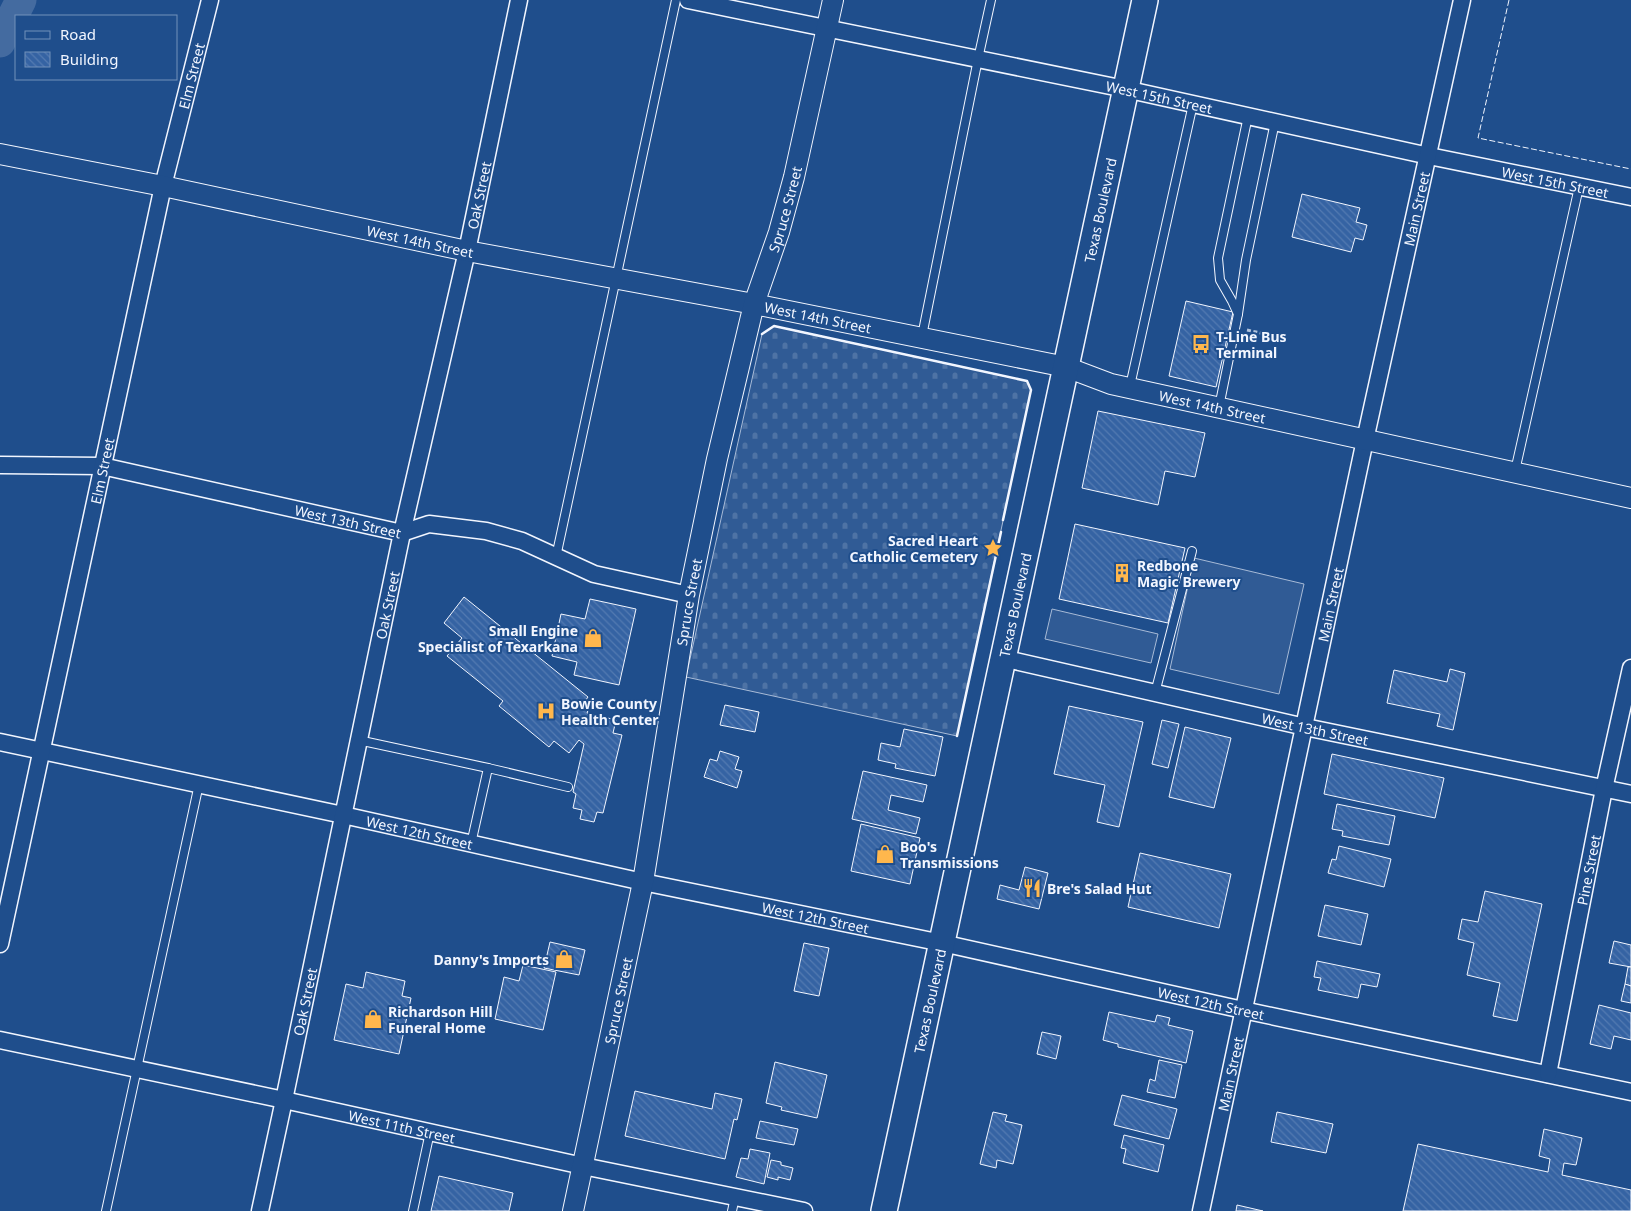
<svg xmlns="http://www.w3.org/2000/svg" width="1631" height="1211" font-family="'Noto Sans',sans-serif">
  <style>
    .built { fill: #305b95; stroke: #a8bbd7 }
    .cemetery { fill: url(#cemetery-stones); stroke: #a8bbd7 }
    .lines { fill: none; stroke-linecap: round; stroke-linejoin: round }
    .river { stroke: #446ba0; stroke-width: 31 }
    .building { fill: url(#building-back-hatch); stroke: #f2f6ff }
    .service-casing { stroke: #f2f6ff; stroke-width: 10 }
    .minor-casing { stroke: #f2f6ff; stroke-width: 19 }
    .tertiary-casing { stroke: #f2f6ff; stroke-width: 22 }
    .primary-casing { stroke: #f2f6ff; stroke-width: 28 }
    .path { stroke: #b3c4dc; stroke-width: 3; stroke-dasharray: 4 2.5; stroke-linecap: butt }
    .service { stroke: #1f4e8c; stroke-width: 8 }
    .minor { stroke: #1f4e8c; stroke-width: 16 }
    .tertiary { stroke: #1f4e8c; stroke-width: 20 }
    .primary { stroke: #1f4e8c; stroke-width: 25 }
    .fence { stroke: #f2f6ff; stroke-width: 1; stroke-dasharray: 6 2.5; stroke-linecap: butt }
    .wall { stroke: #f2f6ff; stroke-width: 2.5 }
    .labels { text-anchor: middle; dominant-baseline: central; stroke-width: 4; stroke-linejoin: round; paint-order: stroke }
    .street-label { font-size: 14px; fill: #f2f6ff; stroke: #1f4e8c }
    .poi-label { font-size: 14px; font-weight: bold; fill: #f2f6ff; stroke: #1f4e8c; text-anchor: start }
  </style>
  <defs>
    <pattern id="cemetery-stones" width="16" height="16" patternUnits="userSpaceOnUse" patternTransform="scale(1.25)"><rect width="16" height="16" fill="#305b95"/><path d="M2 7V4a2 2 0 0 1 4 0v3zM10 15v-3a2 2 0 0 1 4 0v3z" fill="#4e73a5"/></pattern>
    <pattern id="building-back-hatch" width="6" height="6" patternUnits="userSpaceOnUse" patternTransform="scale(1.25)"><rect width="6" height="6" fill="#3563a3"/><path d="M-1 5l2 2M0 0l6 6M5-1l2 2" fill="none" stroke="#537ab1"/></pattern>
  </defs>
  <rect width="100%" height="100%" fill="#1f4e8c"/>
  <g class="built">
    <polygon points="1194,558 1304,584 1279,694 1170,669"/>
    <polygon points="1052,609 1158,634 1151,663 1045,639"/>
  </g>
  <polygon class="cemetery" points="774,326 1027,381 1031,390 957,736 686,677 762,334"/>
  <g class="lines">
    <polyline class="river" points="0,42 21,0"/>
  </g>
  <g class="building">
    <polygon points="1302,194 1360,208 1356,222 1367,225 1363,240 1355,238 1351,252 1292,237"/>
    <polygon points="1186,301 1233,312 1216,387 1169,376"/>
    <polygon points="1098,411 1205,433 1195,477 1165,471 1158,505 1082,488"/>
    <polygon points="1075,524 1185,548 1168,623 1059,599"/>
    <polygon points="464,597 588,697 583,704 589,708 587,713 616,720 613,733 622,735 603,813 597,812 594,822 580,819 582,810 573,808 576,794 573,792 584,744 579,740 569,753 554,741 549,747 499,706 503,701 447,656 462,638 444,623"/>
    <polygon points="590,599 636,609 619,685 574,675 577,662 552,656 561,614 585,619"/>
    <polygon points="1450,669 1465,673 1453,730 1437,726 1440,714 1387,703 1394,670 1447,682"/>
    <polygon points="725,705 759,712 755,732 720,725"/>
    <polygon points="1069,706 1143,722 1119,827 1097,822 1105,785 1054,774"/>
    <polygon points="1162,720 1179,724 1168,768 1152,764"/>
    <polygon points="1185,727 1231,738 1214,808 1169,797"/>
    <polygon points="904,729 943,737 935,776 895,768 896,764 878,760 881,743 900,747"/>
    <polygon points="720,751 739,757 735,769 742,771 737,788 704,777 710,759 717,761"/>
    <polygon points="1332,754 1444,778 1435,818 1324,794"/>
    <polygon points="863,771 927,785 923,802 891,795 888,810 920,818 916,834 852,819"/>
    <polygon points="1337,804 1395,816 1389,845 1342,836 1343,831 1332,829"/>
    <polygon points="861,824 920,838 910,884 851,871"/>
    <polygon points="1339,846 1391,859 1384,887 1328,873 1332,859 1336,860"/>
    <polygon points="1140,853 1231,874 1219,928 1128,907"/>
    <polygon points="1025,867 1048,873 1039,909 997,899 1000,885 1019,890"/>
    <polygon points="1485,891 1542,904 1517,1021 1493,1016 1500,983 1467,975 1474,943 1458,939 1462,919 1478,922"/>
    <polygon points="1325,905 1368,914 1361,945 1318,936"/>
    <polygon points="1614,941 1631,945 1631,967 1609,963"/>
    <polygon points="550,942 585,950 579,975 544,968"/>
    <polygon points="804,943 829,948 819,996 794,991"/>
    <polygon points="1317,961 1380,974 1377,987 1361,984 1358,998 1318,990 1321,978 1314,977"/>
    <polygon points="523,965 556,972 543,1030 495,1019 504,977 519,981"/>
    <polygon points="1628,967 1631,967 1631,986 1625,984"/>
    <polygon points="366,972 405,981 402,996 411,998 399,1054 334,1040 346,984 363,988"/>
    <polygon points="1625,984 1631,986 1631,1003 1621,1001"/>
    <polygon points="1599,1005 1631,1013 1631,1040 1614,1036 1611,1049 1590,1044"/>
    <polygon points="1109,1012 1155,1022 1157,1015 1170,1018 1168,1025 1193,1031 1186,1063 1118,1047 1118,1044 1103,1040"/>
    <polygon points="1042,1032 1061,1036 1056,1059 1037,1054"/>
    <polygon points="1159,1060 1182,1065 1175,1098 1147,1092 1150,1079 1155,1081"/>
    <polygon points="775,1062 827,1075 817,1118 781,1110 782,1107 766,1103"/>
    <polygon points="635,1091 712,1109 715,1093 742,1099 737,1120 734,1119 725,1159 625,1136"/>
    <polygon points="1122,1095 1177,1109 1169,1139 1114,1125"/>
    <polygon points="993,1112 1007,1115 1005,1121 1022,1125 1013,1164 997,1160 996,1168 980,1164"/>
    <polygon points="1277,1112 1333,1124 1326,1153 1271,1142"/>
    <polygon points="760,1121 798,1129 794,1145 756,1138"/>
    <polygon points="1544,1129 1582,1138 1576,1165 1564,1163 1562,1175 1631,1190 1631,1211 1403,1211 1418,1144 1548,1172 1550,1159 1539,1156"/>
    <polygon points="1124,1135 1164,1145 1158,1172 1123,1163 1126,1149 1121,1148"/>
    <polygon points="750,1149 770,1153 764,1184 736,1177 741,1158 748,1159"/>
    <polygon points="771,1160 781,1162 781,1165 793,1168 790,1180 778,1177 778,1180 767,1177"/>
    <polygon points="439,1176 513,1193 509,1211 431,1211"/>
    <polygon points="1237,1205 1263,1211 1236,1211"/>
  </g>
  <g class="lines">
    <g class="service-casing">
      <g id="service">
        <polyline points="1238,314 1246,260 1275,122"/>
        <polyline points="922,336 978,59 991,0"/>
        <polyline points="1130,386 1193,104"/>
        <polyline points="1219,407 1238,314 1232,301 1220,280 1218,258 1248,116"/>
        <polyline points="1515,471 1579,187"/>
        <polyline points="556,557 676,0"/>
        <polyline points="1155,693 1192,551"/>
        <polyline points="358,740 488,768"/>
        <polyline points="471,844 488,768 568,787"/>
        <polyline points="106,1211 199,784"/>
        <polyline points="413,1211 430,1132"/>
        <polyline points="732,1211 735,1197"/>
      </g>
    </g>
    <g class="minor-casing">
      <g id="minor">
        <path id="s1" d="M688 0 1125 89 1429 156 1631 197"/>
        <path id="s2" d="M0 465 102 466 402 533 429 524 486 531 522 541 594 574 689 595"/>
        <path id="s3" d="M1002 658 1305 727 1631 794"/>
        <path id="s4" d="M0 742 343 815 643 882 942 943 1243 1010 1631 1092"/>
        <path id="s5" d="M0 944 163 186 210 0"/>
        <path id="s6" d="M0 1040 284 1100 583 1166 804 1211"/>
        <path id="s7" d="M1548 1074 1604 789 1631 668"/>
        <path id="s8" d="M260 1211 284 1100 402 533 467 251 519 0"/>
        <path id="s9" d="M1201 1211 1365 440 1462 0"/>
      </g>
    </g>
    <g class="tertiary-casing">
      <g id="tertiary">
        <path id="s10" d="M0 154 163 186 467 251 754 304 1066 367 1111 384 1631 498"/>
        <path id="s11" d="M573 1211 643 882 689 595 717 459 754 304 779 232 794 177 833 0"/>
      </g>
    </g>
    <g class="primary-casing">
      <g id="primary">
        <path id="s12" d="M884 1211 1145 0"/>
      </g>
    </g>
    <polyline class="path" points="1247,330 1278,337"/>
    <use href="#service" class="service"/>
    <use href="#minor" class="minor"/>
    <use href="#tertiary" class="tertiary"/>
    <use href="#primary" class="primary"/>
    <polyline class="fence" points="1509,0 1478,138 1631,169"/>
    <g class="wall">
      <polyline points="762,334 774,326 1027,381 1031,390 1003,520"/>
      <polyline points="957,736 1001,532"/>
    </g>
  </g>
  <defs>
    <g id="bus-bare" transform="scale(1.5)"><path d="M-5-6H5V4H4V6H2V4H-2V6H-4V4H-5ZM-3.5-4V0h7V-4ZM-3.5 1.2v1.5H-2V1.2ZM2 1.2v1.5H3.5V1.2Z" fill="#ffb74d" stroke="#1f4e8c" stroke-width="2.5" paint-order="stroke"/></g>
    <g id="sight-bare" transform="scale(1.5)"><path d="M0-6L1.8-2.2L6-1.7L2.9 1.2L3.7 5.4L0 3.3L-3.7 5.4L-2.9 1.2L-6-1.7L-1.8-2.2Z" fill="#ffb74d" stroke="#1f4e8c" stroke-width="2.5" paint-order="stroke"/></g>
    <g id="building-bare" transform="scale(1.5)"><path d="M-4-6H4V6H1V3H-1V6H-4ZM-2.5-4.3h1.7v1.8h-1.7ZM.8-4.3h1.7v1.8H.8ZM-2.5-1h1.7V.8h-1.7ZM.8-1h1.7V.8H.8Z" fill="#ffb74d" stroke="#1f4e8c" stroke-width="2.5" paint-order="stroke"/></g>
    <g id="shop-bare" transform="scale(1.5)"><path d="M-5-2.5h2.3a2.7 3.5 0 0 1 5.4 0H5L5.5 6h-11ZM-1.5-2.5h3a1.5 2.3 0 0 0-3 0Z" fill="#ffb74d" stroke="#1f4e8c" stroke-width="2.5" paint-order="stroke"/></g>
    <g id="hospital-bare" transform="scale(1.5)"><path d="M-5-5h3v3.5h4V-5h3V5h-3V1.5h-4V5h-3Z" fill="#ffb74d" stroke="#1f4e8c" stroke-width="2.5" paint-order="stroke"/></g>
    <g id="restaurant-bare" transform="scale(1.5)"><path d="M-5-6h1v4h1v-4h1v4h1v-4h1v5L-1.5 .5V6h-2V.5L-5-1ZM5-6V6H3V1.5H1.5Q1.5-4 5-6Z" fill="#ffb74d" stroke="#1f4e8c" stroke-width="2.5" paint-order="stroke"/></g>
  </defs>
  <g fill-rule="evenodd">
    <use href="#bus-bare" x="1201" y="344"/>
    <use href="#sight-bare" x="993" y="548"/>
    <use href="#building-bare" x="1122" y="573"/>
    <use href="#shop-bare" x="593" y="638"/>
    <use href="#hospital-bare" x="546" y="711"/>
    <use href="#shop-bare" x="885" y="854"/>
    <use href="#restaurant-bare" x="1032" y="888"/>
    <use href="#shop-bare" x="564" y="959"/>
    <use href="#shop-bare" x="373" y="1019"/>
  </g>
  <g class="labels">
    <g class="street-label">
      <text stroke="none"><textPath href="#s5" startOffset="889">Elm Street</textPath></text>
      <text stroke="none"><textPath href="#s1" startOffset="481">West 15th Street</textPath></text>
      <text stroke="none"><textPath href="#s1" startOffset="886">West 15th Street</textPath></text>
      <text stroke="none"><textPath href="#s8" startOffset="1039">Oak Street</textPath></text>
      <text stroke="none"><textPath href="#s11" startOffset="1025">Spruce Street</textPath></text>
      <text stroke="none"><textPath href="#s12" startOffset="1024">Texas Boulevard</textPath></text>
      <text stroke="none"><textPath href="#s9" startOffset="1025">Main Street</textPath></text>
      <text stroke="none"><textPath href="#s10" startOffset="429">West 14th Street</textPath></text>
      <text stroke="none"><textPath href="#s10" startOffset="834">West 14th Street</textPath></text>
      <text stroke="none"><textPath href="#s10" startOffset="1239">West 14th Street</textPath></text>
      <text stroke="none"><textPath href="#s5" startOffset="484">Elm Street</textPath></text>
      <text stroke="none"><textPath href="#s2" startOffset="354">West 13th Street</textPath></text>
      <text stroke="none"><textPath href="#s11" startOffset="620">Spruce Street</textPath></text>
      <text stroke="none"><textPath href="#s8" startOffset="619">Oak Street</textPath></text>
      <text stroke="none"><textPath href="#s12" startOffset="620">Texas Boulevard</textPath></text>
      <text stroke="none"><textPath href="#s9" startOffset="620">Main Street</textPath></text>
      <text stroke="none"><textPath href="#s3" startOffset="321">West 13th Street</textPath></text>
      <text stroke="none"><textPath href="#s4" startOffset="429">West 12th Street</textPath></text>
      <text stroke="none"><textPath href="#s7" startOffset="208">Pine Street</textPath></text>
      <text stroke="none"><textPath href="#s4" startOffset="834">West 12th Street</textPath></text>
      <text stroke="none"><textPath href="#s8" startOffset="214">Oak Street</textPath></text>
      <text stroke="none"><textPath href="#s11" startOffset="215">Spruce Street</textPath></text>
      <text stroke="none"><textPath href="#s12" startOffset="215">Texas Boulevard</textPath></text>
      <text stroke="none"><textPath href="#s4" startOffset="1239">West 12th Street</textPath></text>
      <text stroke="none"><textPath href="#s9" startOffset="140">Main Street</textPath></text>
      <text stroke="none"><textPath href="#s6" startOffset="411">West 11th Street</textPath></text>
    </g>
    <g class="poi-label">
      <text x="1216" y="336">T-Line Bus<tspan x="1216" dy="16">Terminal</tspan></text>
      <text x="978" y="540" text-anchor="end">Sacred Heart<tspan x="978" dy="16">Catholic Cemetery</tspan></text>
      <text x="1137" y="565">Redbone<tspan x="1137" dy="16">Magic Brewery</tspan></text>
      <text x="578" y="630" text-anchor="end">Small Engine<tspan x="578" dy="16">Specialist of Texarkana</tspan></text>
      <text x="561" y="703">Bowie County<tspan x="561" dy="16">Health Center</tspan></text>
      <text x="900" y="846">Boo's<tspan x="900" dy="16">Transmissions</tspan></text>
      <text x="1047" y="888">Bre's Salad Hut</text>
      <text x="549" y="959" text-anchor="end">Danny's Imports</text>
      <text x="388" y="1011">Richardson Hill<tspan x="388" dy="16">Funeral Home</tspan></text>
    </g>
  </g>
  <rect x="15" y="15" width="162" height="65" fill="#1f4e8c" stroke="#7391ba"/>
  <rect x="25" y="31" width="25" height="8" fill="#1f4e8c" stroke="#7391ba"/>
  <text x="60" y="40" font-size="15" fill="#f2f6ff">Road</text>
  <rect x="25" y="52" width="25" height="15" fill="url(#building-back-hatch)" stroke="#7391ba"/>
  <text x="60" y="65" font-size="15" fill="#f2f6ff">Building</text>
</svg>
